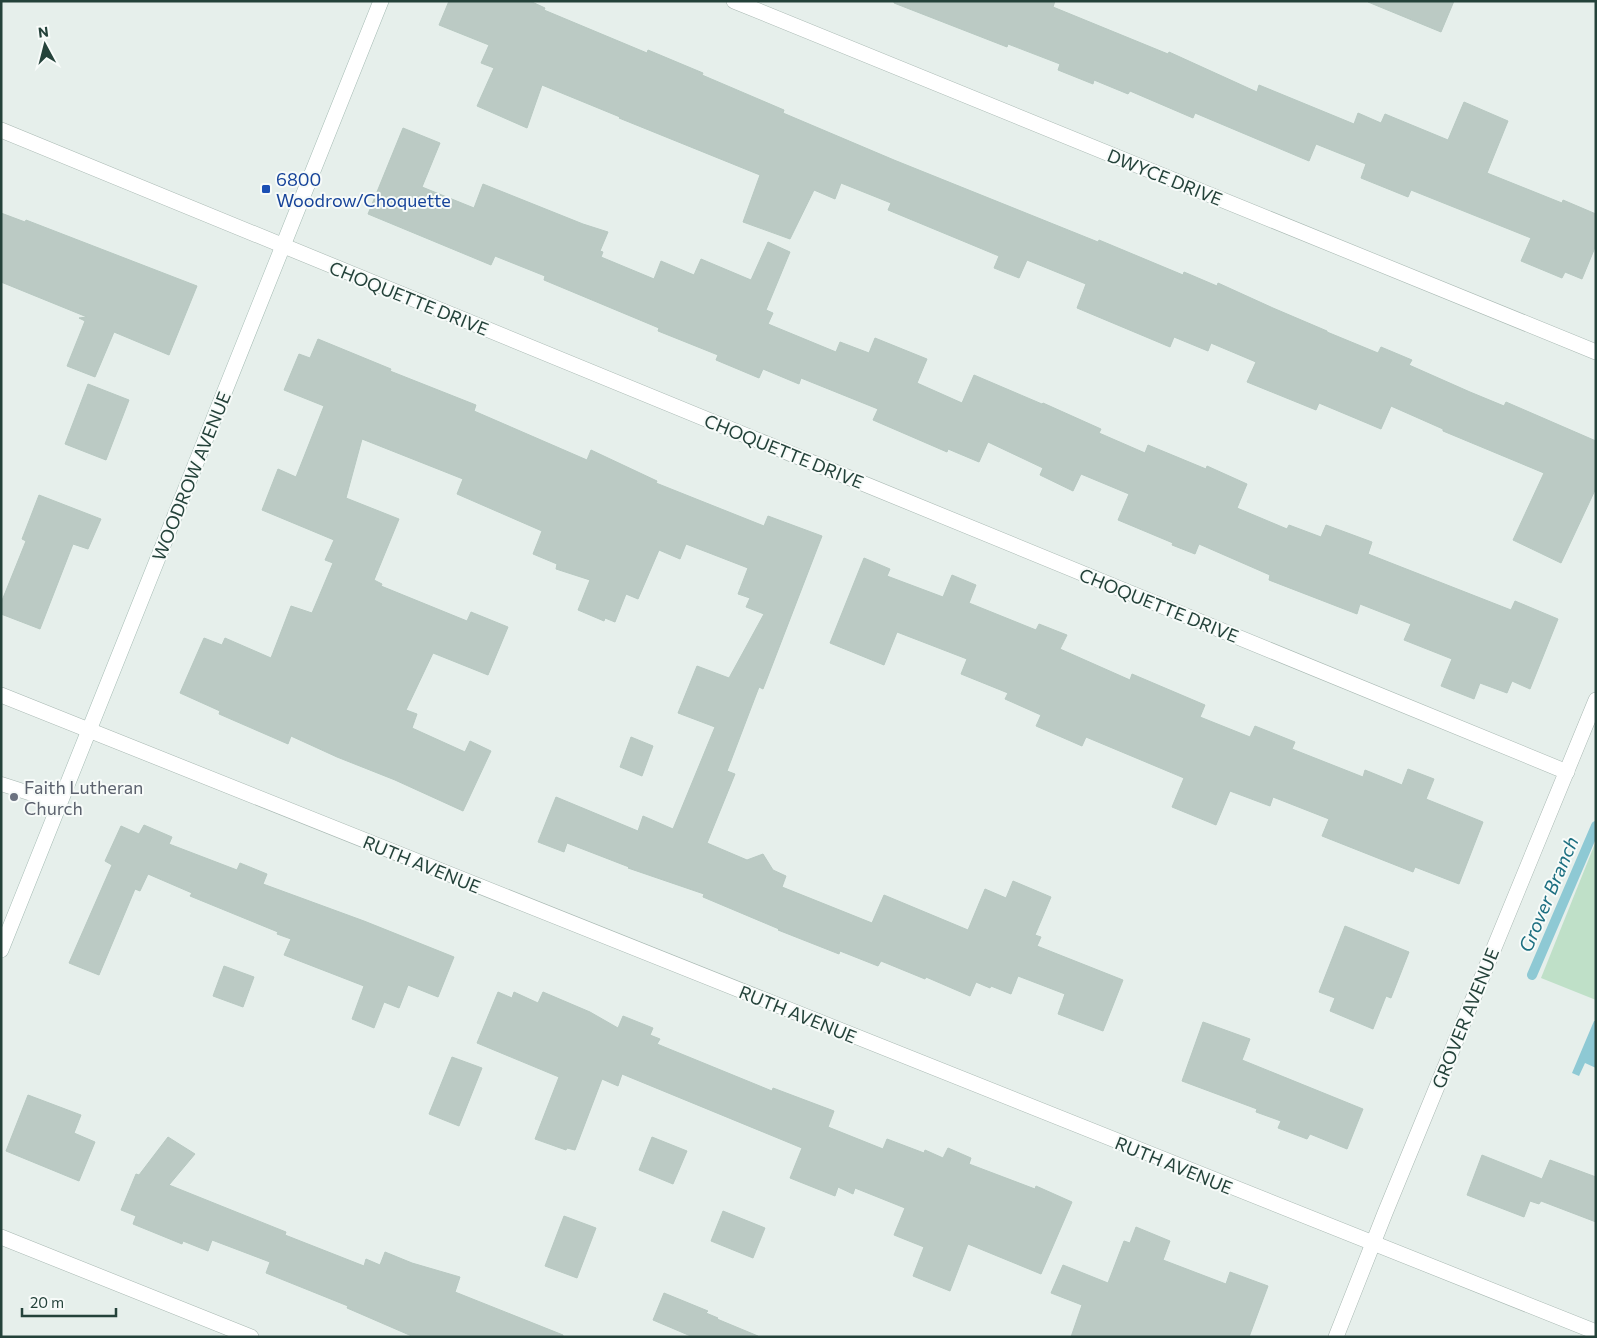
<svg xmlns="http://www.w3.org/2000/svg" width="1597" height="1338" font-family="Commissioner,sans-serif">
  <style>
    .green { fill: #bfe0c8 }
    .water { fill: #8ec9d4 }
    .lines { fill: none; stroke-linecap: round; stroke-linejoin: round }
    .stream { stroke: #8ec9d4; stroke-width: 10 }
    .building { fill: #bbcac4; stroke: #b8c9c2 }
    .lane-casing { stroke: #a8b8b2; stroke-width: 15 }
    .street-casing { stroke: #a8b8b2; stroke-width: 16 }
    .secondary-casing { stroke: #a4bbb3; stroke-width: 16 }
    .lane { stroke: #fff; stroke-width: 14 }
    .street { stroke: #fff; stroke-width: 15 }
    .secondary { stroke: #fff; stroke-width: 15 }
    .transit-dot { fill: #1a4fb4; stroke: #f7fbf9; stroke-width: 2 }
    .worship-dot { fill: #6b7280; stroke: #f7fbf9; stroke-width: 2 }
    .labels { text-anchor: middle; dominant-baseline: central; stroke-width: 4; stroke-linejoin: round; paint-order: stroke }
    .street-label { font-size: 18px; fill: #24423a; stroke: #f7fbf9 }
    .transit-label { font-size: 18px; fill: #164399; stroke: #f7fbf9; text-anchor: start }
    .worship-label { font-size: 18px; fill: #5b616d; stroke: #f7fbf9; text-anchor: start }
    .water-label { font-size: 19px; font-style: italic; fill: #1c6f80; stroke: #f7fbf9 }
  </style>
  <rect width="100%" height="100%" fill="#e6efeb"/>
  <polygon class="green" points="1596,841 1596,1000 1541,978"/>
  <polygon class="water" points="1594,1021 1596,1021 1596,1068 1585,1063 1579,1076 1572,1073"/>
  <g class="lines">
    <polyline class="stream" points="1532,975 1596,826"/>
  </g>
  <g class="building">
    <polygon points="449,1 530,1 545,8 544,10 647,53 648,50 703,73 702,75 784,110 783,113 894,160 1098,242 1099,240 1183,275 1184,272 1217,286 1218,283 1273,308 1327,331 1327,332 1378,353 1381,347 1412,360 1409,365 1470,392 1504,406 1506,402 1596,441 1596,488 1561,563 1513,540 1544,473 1443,431 1443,429 1391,406 1381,429 1319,403 1316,410 1247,382 1256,362 1211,343 1208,351 1174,337 1170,347 1077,308 1086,284 1027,260 1019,278 994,268 999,256 888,210 891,203 841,183 835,199 814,190 790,239 743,222 760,175 619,118 620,117 542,85 527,128 477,106 494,68 481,63 489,45 439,25"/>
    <polygon points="894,1 1055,1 1053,7 1168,54 1169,52 1257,92 1259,85 1354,124 1358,113 1381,123 1385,114 1448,140 1464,102 1508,121 1487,173 1562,203 1563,200 1596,214 1596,245 1582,279 1565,272 1562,278 1521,261 1531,238 1411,190 1408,197 1361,178 1366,164 1316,144 1309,161 1195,113 1193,118 1130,91 1128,94 1094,80 1093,84 1058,70 1060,64 1008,44 1007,47 894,3"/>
    <polygon points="1369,1 1454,1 1441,32 1368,2"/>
    <polygon points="403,128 440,143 422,187 474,208 483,184 583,224 608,232 600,251 603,252 601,257 654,279 661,261 694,275 701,259 751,280 768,242 790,252 766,310 773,313 768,324 836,352 840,342 869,353 875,338 927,359 917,383 962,403 974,375 1042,404 1043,403 1101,429 1099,433 1145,453 1148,445 1206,469 1207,466 1247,484 1237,508 1287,529 1289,525 1321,537 1326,525 1372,542 1368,554 1511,610 1515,601 1558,619 1530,689 1512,681 1507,693 1480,683 1474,699 1441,686 1452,659 1404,640 1411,624 1360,604 1357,614 1269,580 1270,575 1199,544 1195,554 1172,545 1173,543 1118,520 1129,494 1081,474 1073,491 1040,475 1043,468 988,442 979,462 948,449 947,452 873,420 878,409 801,378 799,384 763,369 759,378 716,360 718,355 658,331 659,328 544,280 545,276 495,256 491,265 368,214"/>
    <polygon points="1,213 25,222 26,220 197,286 169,355 114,332 95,377 67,366 85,321 79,318 87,317 1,282"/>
    <polygon points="318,339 391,369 390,371 476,405 474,411 587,460 591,450 657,481 656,483 764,526 768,516 822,536 763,689 759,687 727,771 735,774 707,843 747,860 763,854 773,870 786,876 782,887 872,923 884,895 968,930 985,889 1006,898 1013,881 1051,897 1035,935 1041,937 1037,946 1123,980 1103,1031 1058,1014 1065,994 1018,976 1011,994 991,986 990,988 976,982 970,996 926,977 925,979 881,961 878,966 840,951 839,954 778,930 779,929 703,897 704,894 628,868 629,867 567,843 564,852 538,842 556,797 638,831 643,816 673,829 715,727 678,713 697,666 729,678 764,614 746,607 750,598 738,594 748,568 686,544 680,559 659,550 638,599 626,594 615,622 605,618 604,621 578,610 590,580 556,569 557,564 533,554 542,531 457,494 463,479 362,439 346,498 399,519 374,580 382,584 381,586 467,621 471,612 508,627 488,675 433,653 406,710 417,714 412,728 465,752 470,741 491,751 463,811 395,780 337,757 291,736 288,744 219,714 220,711 180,693 204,638 222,645 225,638 271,658 291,606 312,613 333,563 325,560 334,540 262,510 278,469 296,477 324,406 284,390 299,354 310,358"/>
    <polygon points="88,384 129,400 106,460 65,444"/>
    <polygon points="39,495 101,519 88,549 73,544 40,629 1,614 1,603 26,541 22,539"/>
    <polygon points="864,558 890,569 887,576 943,597 952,575 976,585 969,603 1036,630 1039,624 1067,635 1060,649 1130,680 1132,674 1205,705 1200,717 1250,737 1255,726 1295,742 1292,749 1363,777 1365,770 1402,785 1408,769 1434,779 1426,799 1483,822 1459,884 1415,867 1413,872 1322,836 1329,819 1273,797 1270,806 1230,791 1216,825 1172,807 1184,778 1086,737 1082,746 1036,726 1041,715 1005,699 1008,693 961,674 967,659 897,632 884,665 830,643"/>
    <polygon points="631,737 653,746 642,776 620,767"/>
    <polygon points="144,825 172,837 169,844 237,870 240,863 267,874 263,884 364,921 454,957 438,997 408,985 399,1008 384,1002 374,1028 352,1019 364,986 284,955 291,939 277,934 278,932 190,896 192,893 148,874 140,891 135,889 99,975 69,963 112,865 105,861 121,826 139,834"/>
    <polygon points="1345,926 1409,952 1391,998 1386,996 1373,1029 1330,1011 1335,998 1319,992"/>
    <polygon points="224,966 254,977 243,1007 213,996"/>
    <polygon points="498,992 512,998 514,992 538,1003 543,992 590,1012 618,1028 623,1016 653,1028 650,1035 660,1039 657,1044 772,1091 773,1088 834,1111 828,1127 883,1149 887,1139 924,1153 925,1150 943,1158 948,1148 971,1158 969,1164 1035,1189 1036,1186 1072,1202 1041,1274 968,1244 950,1291 913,1276 924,1247 894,1235 905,1208 855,1188 853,1194 838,1187 835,1196 790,1178 802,1148 622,1074 618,1086 602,1079 575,1150 567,1148 566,1150 535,1139 559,1077 477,1043"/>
    <polygon points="1203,1022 1250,1039 1242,1060 1363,1109 1347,1149 1310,1134 1307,1139 1278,1128 1281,1121 1256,1112 1257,1109 1182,1081"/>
    <polygon points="452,1057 482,1068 459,1126 429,1114"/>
    <polygon points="28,1095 81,1115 74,1133 95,1142 79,1181 6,1151"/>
    <polygon points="168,1137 195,1154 169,1185 286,1232 285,1235 364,1266 366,1259 380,1265 385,1252 412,1263 460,1277 455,1292 563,1335 563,1337 414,1337 347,1308 348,1306 266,1273 270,1262 212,1240 208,1251 183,1241 182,1244 133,1224 136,1216 121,1210 136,1174 139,1175"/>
    <polygon points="652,1137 687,1151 673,1184 639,1170"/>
    <polygon points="1482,1155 1542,1179 1550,1160 1596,1177 1596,1222 1541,1201 1539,1204 1530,1201 1524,1217 1467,1195"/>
    <polygon points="723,1211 765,1228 753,1258 711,1241"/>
    <polygon points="564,1216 596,1228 577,1278 545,1266"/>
    <polygon points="1136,1227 1170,1241 1163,1260 1226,1284 1230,1272 1268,1286 1249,1337 1071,1337 1082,1305 1051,1293 1063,1265 1108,1283 1124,1241 1130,1243"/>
    <polygon points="664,1293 708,1311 706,1313 718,1318 717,1319 758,1336 758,1337 693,1337 653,1320"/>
  </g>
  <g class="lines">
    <g class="lane-casing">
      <polyline id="lane" points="1,784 60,803"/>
    </g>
    <g class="street-casing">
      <g id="street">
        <polyline points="734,1 1596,352"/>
        <polyline points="1,130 1567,772"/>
        <polyline points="1,695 1596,1332"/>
        <polyline points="1,1237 251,1337"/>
        <polyline points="1336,1337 1385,1213 1596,700"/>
      </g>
    </g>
    <g class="secondary-casing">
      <polyline id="secondary" points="1,950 381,1"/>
    </g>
    <use href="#lane" class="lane"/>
    <use href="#street" class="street"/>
    <use href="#secondary" class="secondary"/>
  </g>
  <rect class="transit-dot" x="261" y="184" width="10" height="10" rx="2.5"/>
  <circle class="worship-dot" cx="14" cy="797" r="5"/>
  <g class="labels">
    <g class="street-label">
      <text transform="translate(1165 177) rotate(22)">DWYCE DRIVE</text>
      <text transform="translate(409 298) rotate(22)">CHOQUETTE DRIVE</text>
      <text transform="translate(784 451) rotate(22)">CHOQUETTE DRIVE</text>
      <text transform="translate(191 476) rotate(-68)">WOODROW AVENUE</text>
      <text transform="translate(1159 605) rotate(22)">CHOQUETTE DRIVE</text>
      <text transform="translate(422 864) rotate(22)">RUTH AVENUE</text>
      <text transform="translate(798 1014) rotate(22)">RUTH AVENUE</text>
      <text transform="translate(1465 1018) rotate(-68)">GROVER AVENUE</text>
      <text transform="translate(1174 1165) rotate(22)">RUTH AVENUE</text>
    </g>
    <g class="transit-label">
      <text x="276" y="179">6800<tspan x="276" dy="21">Woodrow/Choquette</tspan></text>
    </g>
    <g class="worship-label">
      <text x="24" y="787">Faith Lutheran<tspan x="24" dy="21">Church</tspan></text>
    </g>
    <g class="water-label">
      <text transform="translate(1548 894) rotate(-67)">Grover Branch</text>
    </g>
  </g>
  <rect width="1597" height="1338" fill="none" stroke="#24423a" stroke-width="5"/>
  <g transform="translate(45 45) rotate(353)" stroke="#f7fbf9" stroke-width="4" paint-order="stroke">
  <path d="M0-4L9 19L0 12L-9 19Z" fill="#24423a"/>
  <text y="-8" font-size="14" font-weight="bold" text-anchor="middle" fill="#24423a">N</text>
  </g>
  <path d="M22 1308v8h94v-8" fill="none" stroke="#24423a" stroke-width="2.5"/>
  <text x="30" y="1308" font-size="15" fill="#24423a" stroke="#f7fbf9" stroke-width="4" paint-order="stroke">20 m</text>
</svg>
